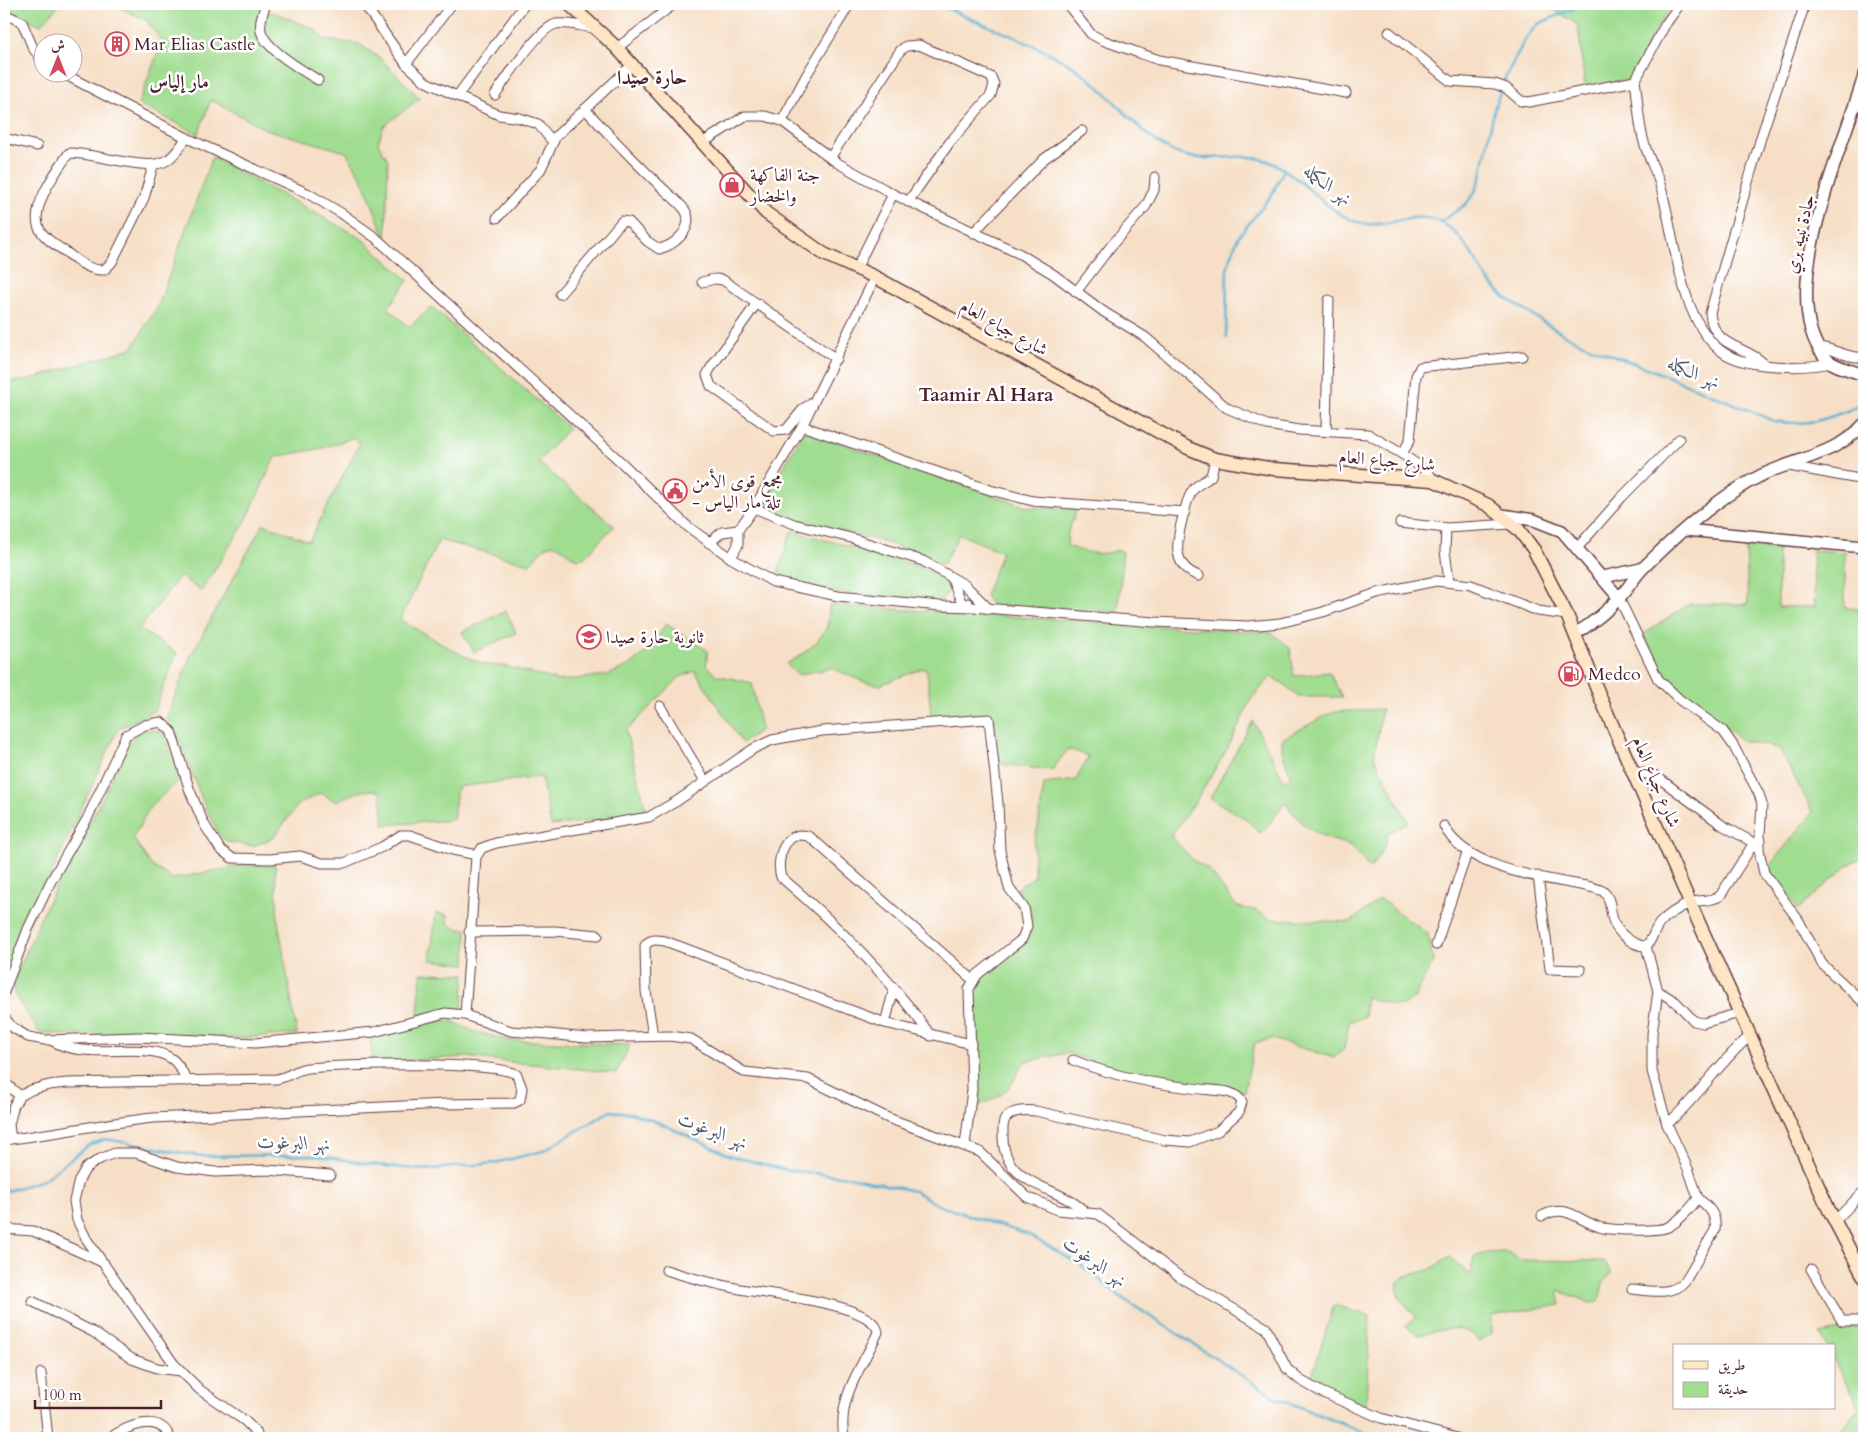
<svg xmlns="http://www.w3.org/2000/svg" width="1868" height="1442" font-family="Cardo,Amiri,serif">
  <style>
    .green { fill: #a0dd91; stroke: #757e5e }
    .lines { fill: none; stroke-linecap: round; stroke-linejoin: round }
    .stream { stroke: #53afd1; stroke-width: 2.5 }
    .minor-casing { stroke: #643c42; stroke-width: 11 }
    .tertiary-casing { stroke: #643c42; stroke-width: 14 }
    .secondary-casing { stroke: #643c42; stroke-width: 15 }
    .minor { stroke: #fff; stroke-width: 9 }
    .tertiary { stroke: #fff; stroke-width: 11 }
    .secondary { stroke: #fde5c5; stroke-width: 12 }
    .labels { text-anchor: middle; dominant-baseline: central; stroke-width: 5; stroke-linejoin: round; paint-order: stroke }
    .poi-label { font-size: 18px; fill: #4a1f2b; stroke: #fff; text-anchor: start }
    .street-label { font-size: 18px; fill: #4a1f2b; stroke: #fff }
    .neighbourhood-label { font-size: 19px; font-weight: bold; fill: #4a1f2b; stroke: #fff }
    .water-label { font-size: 19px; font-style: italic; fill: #4e596d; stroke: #fff }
    .quarter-label { font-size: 20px; font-weight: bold; fill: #4a1f2b; stroke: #fff }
  </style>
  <rect width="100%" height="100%" fill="#fff"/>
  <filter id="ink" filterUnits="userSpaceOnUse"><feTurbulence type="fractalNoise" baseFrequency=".02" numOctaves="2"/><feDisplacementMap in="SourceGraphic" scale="10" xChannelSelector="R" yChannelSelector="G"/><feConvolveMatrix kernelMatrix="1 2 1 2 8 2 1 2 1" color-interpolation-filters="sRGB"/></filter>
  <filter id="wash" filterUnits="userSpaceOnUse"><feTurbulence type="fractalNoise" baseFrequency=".0096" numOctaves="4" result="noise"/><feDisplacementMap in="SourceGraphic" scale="20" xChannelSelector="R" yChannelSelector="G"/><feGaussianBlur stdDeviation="1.12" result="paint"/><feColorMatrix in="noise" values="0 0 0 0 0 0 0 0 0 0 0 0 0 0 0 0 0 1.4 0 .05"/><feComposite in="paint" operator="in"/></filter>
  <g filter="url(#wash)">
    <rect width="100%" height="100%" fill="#f6dfc6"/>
    <g class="green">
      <polygon points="4,4 60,4 41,25 4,8"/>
      <polygon points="114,4 263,4 260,15 272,12 315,29 325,40 359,44 381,59 420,98 383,127 378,143 388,160 386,240 363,180 346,152 265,129 211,100 198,134 138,104 162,42 147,21"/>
      <polygon points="1552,4 1673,4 1657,27 1632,75 1626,80 1585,88 1578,25 1549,6"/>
      <path d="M212 157 361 238 408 280 388 308 409 327 432 307 569 428 538 462 614 526 584 558 576 559C550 539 551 539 530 564L439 540 400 620 464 656 486 665 505 666 560 681 608 675 630 665 650 649 666 624 708 651 706 665 716 675 752 683 761 730 742 743 695 671 680 677 626 731 646 810 642 814 551 826 541 777 457 787 453 820 384 825 381 793C369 785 348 796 336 801L320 793 299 804 273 838 253 846 227 842 220 835 204 804 176 731 166 719 190 657 263 524 309 541 360 443 352 438 323 448 275 457 246 521 201 591 180 576 139 629 177 653 154 711 118 729 4 976V383L31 379 132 348 158 306Z"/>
      <path d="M804 431 1027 507 1077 509 1068 532 1067 546C1084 552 1101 557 1118 550L1123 552 1118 612 993 606 985 596 1002 552 959 534 943 565 886 542 792 520 765 509 763 504Z"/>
      <path d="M791 531C819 539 930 564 945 580 948 583 948 587 949 591L939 603 831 592 776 579Z"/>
      <polygon points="1746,547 1778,548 1778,607 1815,607 1812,550 1845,552 1845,608 1864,608 1864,856 1847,866 1798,909 1767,869 1813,812 1779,748 1743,741 1669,684 1644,634 1689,604 1748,604"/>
      <path d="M829 605 1272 633 1290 648 1294 676 1329 672 1342 697H1298L1284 684 1271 677 1251 699 1230 744 1198 798 1171 836 1193 860 1209 870 1237 907 1255 910 1270 919 1350 922 1380 899 1428 934 1433 961 1414 999 1407 1004 1395 1006 1366 997 1364 1017 1349 1022 1344 1049 1334 1058 1272 1039 1255 1043 1244 1092 1179 1083 1131 1073 1067 1053 1024 1062C1009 1090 1007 1095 976 1106V1020L973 996 976 985 992 966 1024 945 1032 918 1029 907 1016 889 1034 877V841L1038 826 1044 784 1076 780 1089 756 1068 749 1052 770 998 764 994 715 931 716 927 670 923 668 880 685 864 682 832 668 797 675 786 664C802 655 820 643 827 626 829 620 829 611 829 605Z"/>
      <polygon points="506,611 516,633 474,652 462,632"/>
      <polygon points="1382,709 1374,757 1408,822 1387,834 1386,845 1370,869 1352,846 1323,837 1303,824 1284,802 1267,828 1260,833 1246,819 1210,798 1253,721 1284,780 1291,778 1282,751 1282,739 1332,712"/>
      <polygon points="144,730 155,730 163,732 181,778 150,807 133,838 151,865 172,879 243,865 275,865 278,921 297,1034 239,1038 147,1033 65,1035 39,1032 14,994 13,983 45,908 106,791 128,743 136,734"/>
      <polygon points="436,913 448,915 448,924 456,929 467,929 466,964 430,960"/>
      <path d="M421 973 465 974 462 1009C448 1008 433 1013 418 1015Z"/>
      <polygon points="445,1020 454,1022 473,1031 507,1040 630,1045 616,1073 465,1057 373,1063 370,1038 416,1024"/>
      <path d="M1503 1252H1508L1521 1260 1604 1261 1612 1273 1603 1283 1599 1302 1590 1303 1558 1290 1561 1305 1491 1316V1333L1479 1342C1464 1320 1440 1331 1419 1335L1406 1326 1416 1317 1399 1297 1397 1283 1404 1277 1429 1270 1450 1257 1470 1275 1474 1257 1486 1253Z"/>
      <polygon points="1334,1305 1370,1316 1366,1407 1310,1381"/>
      <polygon points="1864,1325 1864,1438 1835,1438 1859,1408 1834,1360 1834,1346 1827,1346 1820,1334"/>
    </g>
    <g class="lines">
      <g class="stream">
        <path d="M938 4C984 26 1035 42 1078 70 1113 93 1141 140 1179 154 1210 165 1238 149 1270 162 1304 176 1329 219 1367 224 1392 227 1413 211 1438 221 1472 236 1479 281 1509 300 1528 312 1547 325 1567 336 1590 348 1616 356 1639 365 1685 383 1730 402 1774 421 1810 428 1831 417 1864 404"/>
        <polyline points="1440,222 1465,205 1474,194 1481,176 1495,106 1505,78 1526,38 1538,24 1575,8 1577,4"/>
        <polyline points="1226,338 1227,269 1238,237 1271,196 1284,170"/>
        <polyline points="4,1192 43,1180 89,1145 106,1139 199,1156 316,1155 369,1164 421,1170 495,1163 543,1151 610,1111 631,1113 660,1123 731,1156 786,1170 849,1177 914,1191 940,1206 1029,1235 1084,1267 1122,1298 1275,1397 1378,1438"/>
      </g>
    </g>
  </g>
  <g filter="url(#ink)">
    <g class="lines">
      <g class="minor-casing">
        <g id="minor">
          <path d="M266 4C263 12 259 22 261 31 265 49 303 71 318 80"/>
          <polyline points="364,4 406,64 426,82 499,115 520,118 538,124 553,142"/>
          <polyline points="1067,4 1091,34 1102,40 1159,60 1346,93"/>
          <polyline points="4,14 22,22 33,48 42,60"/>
          <polyline points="1389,32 1450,81 1495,84 1506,88 1521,101 1529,102 1635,81 1665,25 1680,4"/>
          <polyline points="617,48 674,4"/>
          <polyline points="406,64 452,4"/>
          <polyline points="60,72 187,138 307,193 341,213 376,238 621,462 687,526 731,558 773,582 838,596 940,606 973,607 1154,622 1247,626 1280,623 1323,612 1377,593 1436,581 1471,585 1538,611 1567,615"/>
          <path d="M1635 81C1638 99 1638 117 1642 134 1645 151 1653 165 1659 181 1675 230 1677 316 1720 350 1742 369 1803 369 1830 363"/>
          <polyline points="458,95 525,4"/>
          <path d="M495 95C505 80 539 28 556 24 568 22 583 27 595 28"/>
          <polyline points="782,121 807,74 848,7 840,4"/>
          <polyline points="4,138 37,146"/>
          <polyline points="702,143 745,116 765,116 782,121 836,162 893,194 1020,254 1053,274 1104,312 1145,337 1227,408 1267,425 1299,430 1368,434 1402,454 1428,472 1433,480"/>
          <polyline points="830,158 900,51 906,46 919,45 991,77 994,84 991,95 950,142 908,202"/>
          <path d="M153 166 144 198 112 262 104 270C89 271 78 261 66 252 57 246 46 240 40 230 28 209 57 170 69 153 96 153 146 172 166 161 175 156 180 146 187 138"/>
          <polyline points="497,218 541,169 556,136 585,109"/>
          <polyline points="973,233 1044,159 1082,131"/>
          <polyline points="856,269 893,194"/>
          <polyline points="702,282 715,279 723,280 836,359"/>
          <polyline points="1076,292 1111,246 1146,206 1154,190 1155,177"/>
          <path d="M560 294 622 221 629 222 647 241 659 249C673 246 692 231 687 214 684 206 675 200 669 194 639 167 612 138 585 109L632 65"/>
          <polyline points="757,303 710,369 707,375 711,386 774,431 786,430 804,408 811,404"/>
          <path d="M1818 347C1834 348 1848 359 1864 357"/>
          <path d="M1763 363C1745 345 1713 348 1710 313L1762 134 1805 4"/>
          <polyline points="802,426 990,490 1033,501 1185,512"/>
          <polyline points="1326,431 1329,300"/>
          <polyline points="1402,454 1410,440 1416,376 1420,367 1522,356"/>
          <polyline points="1789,466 1864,480"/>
          <polyline points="754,508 794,524 851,538 923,561 965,585 989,609"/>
          <polyline points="1400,523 1446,528"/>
          <polyline points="709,543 722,532 738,530"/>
          <polyline points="1578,547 1621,498 1679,439"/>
          <polyline points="731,558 738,545 738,530 754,508 802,426 875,277"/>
          <path d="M1199 576C1170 566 1177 539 1183 516 1186 507 1187 498 1193 490 1197 484 1206 481 1211 476L1215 459"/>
          <polyline points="951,577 963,606 968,603"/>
          <polyline points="1449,581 1445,551 1446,528 1512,524"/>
          <polyline points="1619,598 1658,679 1680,700 1723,731 1733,745 1759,794 1762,804 1759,850 1764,873 1799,921 1822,964 1864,1003"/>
          <polyline points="660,706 705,781"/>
          <polyline points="1632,771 1656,776 1722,825 1754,843"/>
          <path d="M1444 826C1463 865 1530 876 1569 883 1580 885 1592 886 1603 891 1616 903 1605 920 1624 936 1631 942 1637 946 1646 946 1653 939 1654 930 1660 923 1667 915 1681 907 1690 903 1700 899 1711 902 1720 896L1752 846 1761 840"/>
          <polyline points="1538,876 1550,969 1581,970"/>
          <polyline points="469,932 555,931 598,935"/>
          <polyline points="1436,945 1467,853"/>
          <polyline points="1658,991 1676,1002 1694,1021 1703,1023 1740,1013"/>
          <polyline points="4,992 28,929 51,881 87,819 126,735 145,725 161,722 171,731 190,791 204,824 220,849 232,858 270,859 300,856 322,863 344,863 382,847 401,835 410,835 453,850 477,855"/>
          <polyline points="465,1015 476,857 482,848 496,843 649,817 677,801 753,749 772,740 822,731 989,719 998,803 1000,851 1009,888 1024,908 1027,926 1022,939 977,975 969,989 972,1090 965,1145"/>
          <polyline points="4,1017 12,1027 28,1037 45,1040 139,1037 255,1043 374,1032 445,1013 465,1015 511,1031 548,1034 587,1038 670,1036 691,1039 744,1072 808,1079 888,1118 980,1152 1027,1197 1058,1210 1098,1214 1183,1279 1266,1328 1287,1369 1300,1380 1321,1392 1381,1418 1457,1438"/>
          <polyline points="885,1023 894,989"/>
          <path d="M653 1036 646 991 645 946C649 938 658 940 665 941L885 1023 971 1044"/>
          <path d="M931 1036C889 976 836 924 781 877 775 858 786 827 810 837L973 980"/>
          <path d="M51 1040C87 1063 145 1039 172 1059 179 1064 183 1074 188 1081"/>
          <path d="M1073 1060C1117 1078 1165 1086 1211 1090 1222 1091 1236 1091 1242 1102L1239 1112 1218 1131 1190 1142 1165 1140 1036 1111C1027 1110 1014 1110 1007 1117 1002 1121 1003 1129 1003 1135 1002 1188 1060 1185 1085 1212"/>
          <polyline points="4,1082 20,1096"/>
          <path d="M1667 1124C1698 1098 1719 1062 1750 1036"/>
          <path d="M4 1140 11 1139C58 1133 106 1123 153 1118L445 1104 514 1103 520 1100 522 1088 517 1075C501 1060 337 1065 308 1068 296 1069 287 1078 276 1079L67 1083 49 1085 31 1090 20 1096 14 1105 9 1124 11 1139"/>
          <path d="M1542 1216C1568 1202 1578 1222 1603 1228 1614 1230 1658 1232 1668 1227 1678 1222 1692 1207 1698 1198L1689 1171 1667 1124 1652 1071V1034L1658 991 1646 946"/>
          <polyline points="1835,1221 1864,1191"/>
          <polyline points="4,1229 33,1231 104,1263"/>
          <polyline points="1811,1269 1842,1321 1864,1321"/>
          <path d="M666 1270C690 1278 715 1284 740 1289 765 1294 874 1303 878 1332 862 1368 837 1397 844 1438"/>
          <path d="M1632 1289C1650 1291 1672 1296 1685 1281L1715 1230C1717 1214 1709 1208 1698 1198"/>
          <polyline points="32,1301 93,1332 132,1359 157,1368 181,1371"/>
          <polyline points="41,1373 48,1438"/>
          <path d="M110 1438C127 1426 160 1412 170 1438"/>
          <polyline points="258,1438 256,1432 245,1421 200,1390 174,1364 87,1240 77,1220 74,1201 79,1180 86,1168 100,1159 115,1153 136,1153 177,1167 215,1172 267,1170 330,1175"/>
        </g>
      </g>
      <g class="tertiary-casing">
        <g id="tertiary">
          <path d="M1864 76C1845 144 1774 294 1824 356 1833 368 1852 369 1864 376"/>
          <polyline points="1502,515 1534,520 1562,531 1619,598"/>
          <polyline points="1685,530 1864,547"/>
          <polyline points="1603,577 1641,569"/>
          <path d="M1575 634C1591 624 1607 612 1619 598 1628 589 1634 577 1643 568 1674 537 1720 496 1760 476 1794 459 1837 455 1864 424"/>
        </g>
      </g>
      <g class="secondary-casing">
        <polyline id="secondary" points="569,4 617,48 766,213 824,254 875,277 1188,448 1215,459 1274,469 1433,480 1488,505 1519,530 1534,550 1567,615 1601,699 1690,903 1829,1210 1864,1277"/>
      </g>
      <use href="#minor" class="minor"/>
      <use href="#tertiary" class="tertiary"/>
      <use href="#secondary" class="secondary"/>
    </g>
  </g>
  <defs>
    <g id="building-ring" transform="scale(1.25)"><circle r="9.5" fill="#fff" stroke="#d1495b" stroke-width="1.5"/><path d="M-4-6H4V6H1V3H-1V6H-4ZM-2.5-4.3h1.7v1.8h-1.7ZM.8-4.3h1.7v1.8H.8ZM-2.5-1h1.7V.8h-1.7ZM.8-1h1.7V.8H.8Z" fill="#d1495b"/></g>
    <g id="shop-ring" transform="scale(1.25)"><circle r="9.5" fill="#fff" stroke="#d1495b" stroke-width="1.5"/><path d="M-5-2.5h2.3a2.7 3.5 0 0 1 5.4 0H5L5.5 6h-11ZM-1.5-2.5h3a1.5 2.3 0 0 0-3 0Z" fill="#d1495b"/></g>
    <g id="civic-ring" transform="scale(1.25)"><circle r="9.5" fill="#fff" stroke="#d1495b" stroke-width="1.5"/><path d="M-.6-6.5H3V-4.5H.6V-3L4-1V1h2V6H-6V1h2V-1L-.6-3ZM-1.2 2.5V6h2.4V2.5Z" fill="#d1495b"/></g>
    <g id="school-ring" transform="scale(1.25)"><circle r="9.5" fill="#fff" stroke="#d1495b" stroke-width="1.5"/><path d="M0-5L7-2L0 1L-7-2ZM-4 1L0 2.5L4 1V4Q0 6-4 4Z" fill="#d1495b"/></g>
    <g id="fuel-ring" transform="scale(1.25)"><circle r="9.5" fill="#fff" stroke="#d1495b" stroke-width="1.5"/><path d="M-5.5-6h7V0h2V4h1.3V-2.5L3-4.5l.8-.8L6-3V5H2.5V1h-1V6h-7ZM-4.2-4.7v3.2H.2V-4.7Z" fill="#d1495b"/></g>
  </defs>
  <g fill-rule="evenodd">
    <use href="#building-ring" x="117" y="44"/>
    <use href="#shop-ring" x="732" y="185"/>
    <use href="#civic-ring" x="675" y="491"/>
    <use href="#school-ring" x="589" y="637"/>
    <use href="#fuel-ring" x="1571" y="674"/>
  </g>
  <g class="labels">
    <g class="poi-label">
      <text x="134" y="44">Mar Elias Castle</text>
      <text x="750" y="175">جنة الفاكهة<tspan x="750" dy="21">والخضار</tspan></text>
      <text x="692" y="481">مجمع قوى الأمن<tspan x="692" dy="21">- تلة مار الياس</tspan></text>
      <text x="606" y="637">ثانوية حارة صيدا</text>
      <text x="1588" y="674">Medco</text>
    </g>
    <g class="street-label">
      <text transform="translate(1800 234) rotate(-77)">جادة نبيه بري</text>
      <text transform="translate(1004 328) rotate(29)">شارع جباع العام</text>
      <text transform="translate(1387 461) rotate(5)">شارع جباع العام</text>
      <text transform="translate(1656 782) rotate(67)">شارع جباع العام</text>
    </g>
    <g class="neighbourhood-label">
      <text x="179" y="82">مار إلياس</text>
      <text x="986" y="395">Taamir Al Hara</text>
    </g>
    <g class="water-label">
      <text transform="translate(1328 185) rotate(36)">نهر الكمله</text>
      <text transform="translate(1694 373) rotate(22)">نهر الكمله</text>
      <text transform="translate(713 1131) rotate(21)">نهر البرغوت</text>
      <text transform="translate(294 1143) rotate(2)">نهر البرغوت</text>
      <text transform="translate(1095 1262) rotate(35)">نهر البرغوت</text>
    </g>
    <g class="quarter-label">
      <text x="652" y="77">حارة صيدا</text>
    </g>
  </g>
  <rect width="1868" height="1442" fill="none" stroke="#fff" stroke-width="20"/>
  <rect x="1673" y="1344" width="162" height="65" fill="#ffffff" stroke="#b7a5aa"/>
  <rect x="1683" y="1361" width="25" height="8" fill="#fde5c5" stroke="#b7a5aa"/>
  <text x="1718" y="1370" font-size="15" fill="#4a1f2b">طريق</text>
  <rect x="1683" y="1382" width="25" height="15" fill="#a0dd91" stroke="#b7a5aa"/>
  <text x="1718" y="1394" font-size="15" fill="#4a1f2b">حديقة</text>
  <g transform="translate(58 58)"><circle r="24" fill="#ffffff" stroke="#b7a5aa"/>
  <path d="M0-4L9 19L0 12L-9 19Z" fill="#d1495b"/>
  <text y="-8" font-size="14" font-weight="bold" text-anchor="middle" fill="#4a1f2b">ش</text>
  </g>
  <path d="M35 1400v8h126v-8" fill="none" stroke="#4a1f2b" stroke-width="2.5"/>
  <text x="42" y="1400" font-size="15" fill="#4a1f2b" stroke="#ffffff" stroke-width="4" paint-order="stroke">100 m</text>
</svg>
